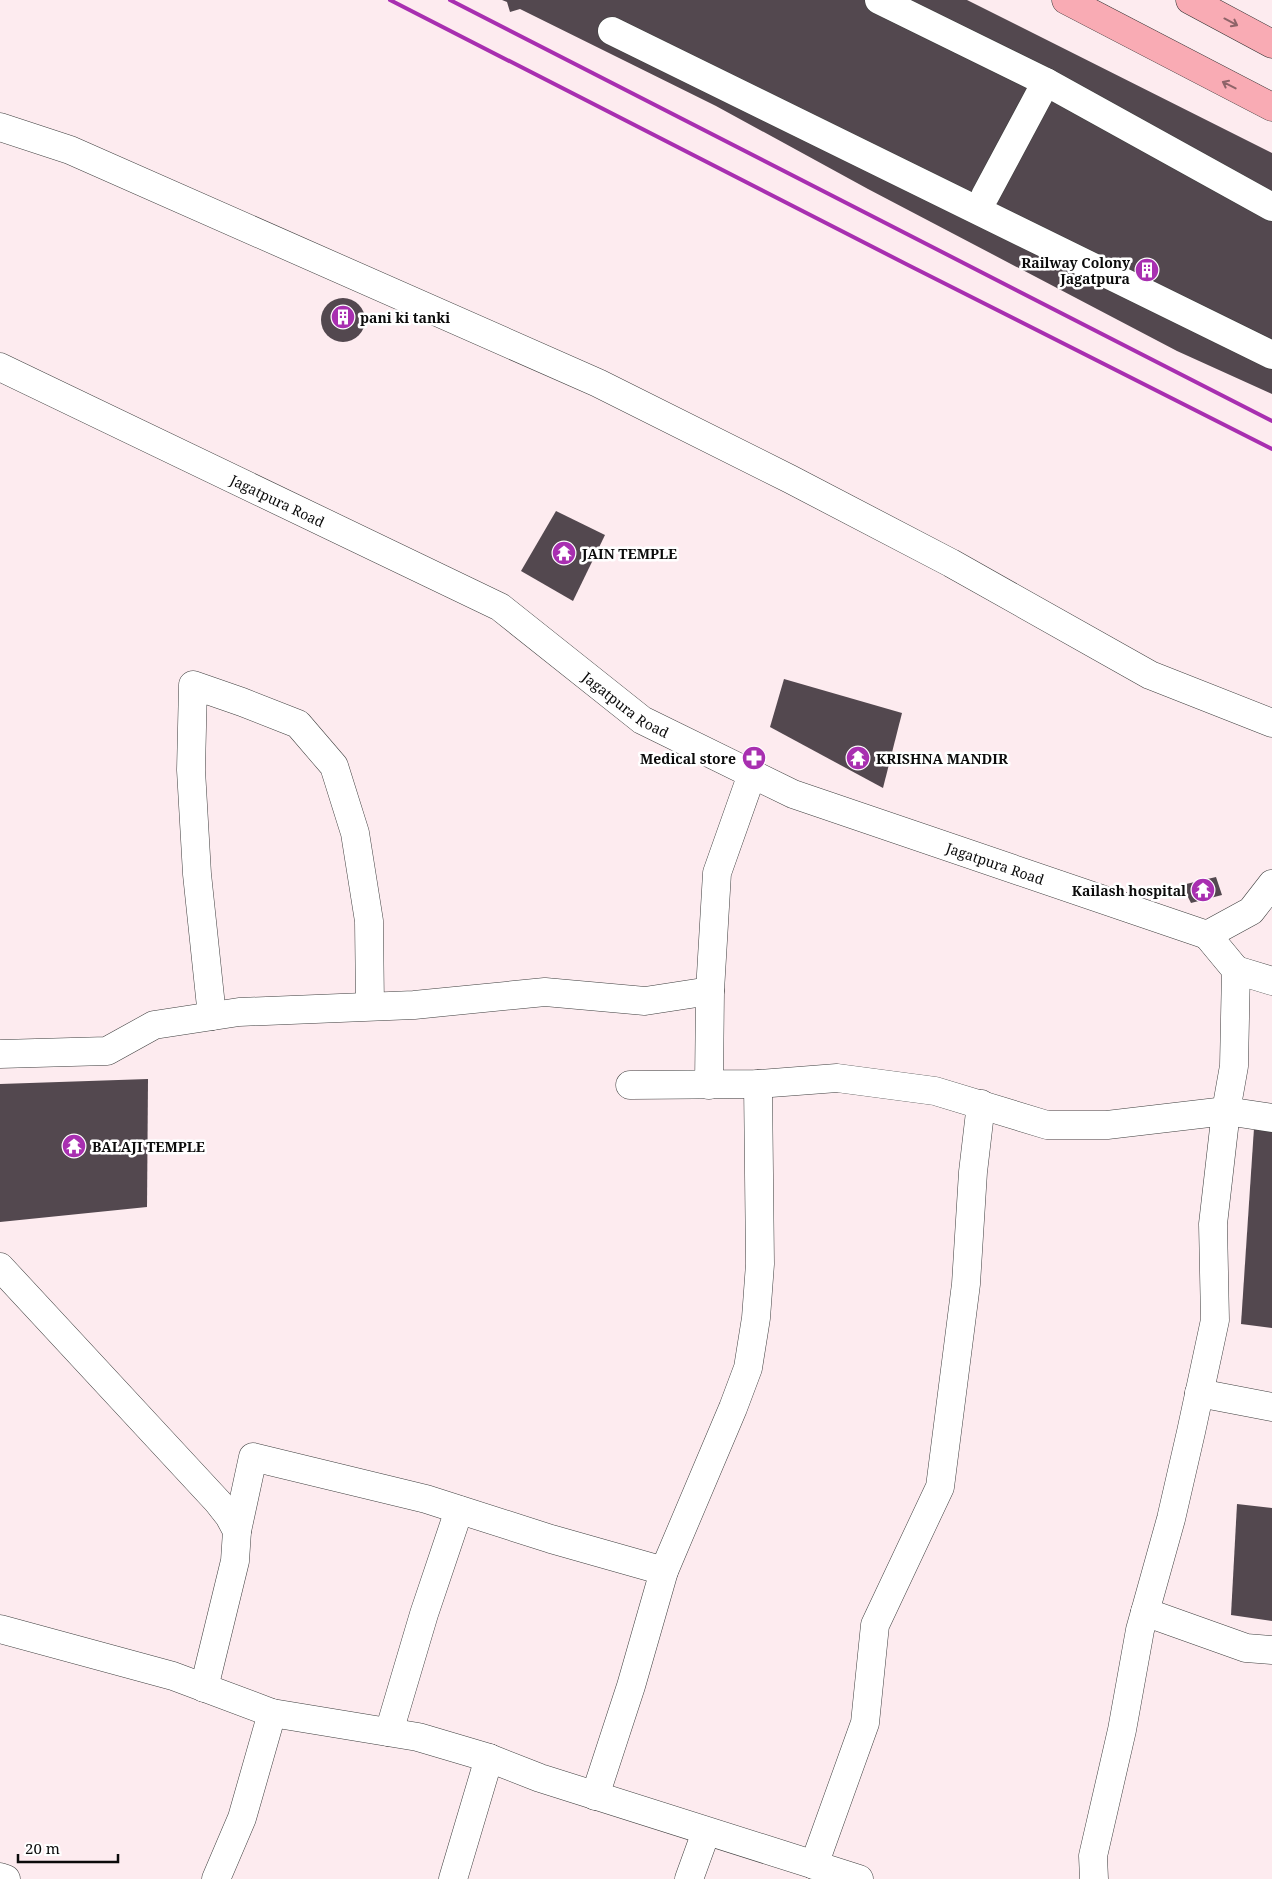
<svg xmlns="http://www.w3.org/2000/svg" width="1272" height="1879" font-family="'Noto Serif',serif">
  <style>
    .building { fill: #53484f }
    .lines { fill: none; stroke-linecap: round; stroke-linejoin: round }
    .minor-casing { stroke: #3e3e3e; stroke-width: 29 }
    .tertiary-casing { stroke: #3e3e3e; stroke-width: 29 }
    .secondary-casing { stroke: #2d2d2d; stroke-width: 29 }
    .minor { stroke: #fff; stroke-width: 28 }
    .tertiary { stroke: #fff; stroke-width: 28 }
    .secondary { stroke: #f9abb4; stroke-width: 28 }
    .rail { stroke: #a82fb0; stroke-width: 4 }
    .oneway { stroke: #8e6368 }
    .labels { text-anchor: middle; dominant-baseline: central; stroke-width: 5; stroke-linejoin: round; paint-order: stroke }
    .poi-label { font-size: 14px; font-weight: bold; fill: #0b0b0b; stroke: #fff; text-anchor: start }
    .street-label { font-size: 14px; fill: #0b0b0b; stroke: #fff }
  </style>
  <rect width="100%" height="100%" fill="#fdebef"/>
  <g class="building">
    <polygon points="502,0 967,0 1272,153 1272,394 1177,351 868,189 716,106 520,9 510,12 507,2"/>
    <circle cx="343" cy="320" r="22"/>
    <polygon points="556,511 605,535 573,601 521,571"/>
    <polygon points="784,679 902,713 883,788 770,727"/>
    <polygon points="1216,877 1222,895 1191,903 1182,885"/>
    <polygon points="148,1079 147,1207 0,1222 0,1084"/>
    <polygon points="1254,1128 1272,1130 1272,1328 1241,1324"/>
    <polygon points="1237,1504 1272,1508 1272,1621 1231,1615"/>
  </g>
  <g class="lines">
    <g class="minor-casing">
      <g id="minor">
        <polyline points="879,0 1046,82 1272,207"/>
        <polyline points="612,31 1272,355"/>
        <polyline points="0,127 70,150 598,383 790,479 951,563 1150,675 1272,723"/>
        <polyline points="985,196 1046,82"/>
        <polyline points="1236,970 1272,981"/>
        <polyline points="212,1016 197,874 191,770 193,685 242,702 298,724 334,766 355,833 369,921 370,1006"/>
        <polyline points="0,1054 107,1051 154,1025 239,1012 414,1005 545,992 645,1001 710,991"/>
        <polyline points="630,1085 758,1084 837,1078 935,1091 1047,1125 1107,1125 1226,1111 1272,1118"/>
        <polyline points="709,1085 710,991 717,873 752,774"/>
        <polyline points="0,1267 218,1502 229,1516 237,1531 235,1561 204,1688"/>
        <polyline points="1199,1393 1272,1407"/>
        <polyline points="237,1531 253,1457 426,1499 551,1539 664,1571"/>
        <polyline points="1145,1612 1246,1648 1272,1650"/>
        <polyline points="0,1629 173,1676 272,1713 242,1818 216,1879"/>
        <polyline points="272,1713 418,1737 489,1758 540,1778 859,1879"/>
        <polyline points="389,1732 424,1614 459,1510"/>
        <polyline points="595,1796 631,1686 664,1571 733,1408 748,1368 756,1318 760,1264 758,1084"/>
        <polyline points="814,1865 865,1723 875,1625 940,1487 966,1284 973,1172 981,1104"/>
        <polyline points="0,1877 6,1879"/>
        <polyline points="453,1879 489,1758"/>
        <polyline points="689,1879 706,1832"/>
        <polyline points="1094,1879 1093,1856 1122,1730 1140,1630 1171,1519 1191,1432 1215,1320 1213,1224 1226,1111 1234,1066 1236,970 1207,935"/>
      </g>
    </g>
    <g class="tertiary-casing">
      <g id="tertiary">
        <path id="s1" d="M0 367 500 607 642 720 793 794 1207 935 1251 911 1272 884"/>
      </g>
    </g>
    <g class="secondary-casing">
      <g id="secondary">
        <polyline points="1066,0 1272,107"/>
        <polyline points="1190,0 1272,44"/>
      </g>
    </g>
    <use href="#minor" class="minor"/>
    <use href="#tertiary" class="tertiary"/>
    <use href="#secondary" class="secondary"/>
    <g class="rail">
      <polyline points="390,0 908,265 1272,449"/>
      <polyline points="450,0 1272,421"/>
    </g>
  </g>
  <defs><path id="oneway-shaft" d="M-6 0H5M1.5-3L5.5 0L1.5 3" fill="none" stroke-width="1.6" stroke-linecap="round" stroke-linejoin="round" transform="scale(1.25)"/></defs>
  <g class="oneway">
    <use href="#oneway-shaft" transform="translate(1231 22) rotate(28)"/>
    <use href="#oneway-shaft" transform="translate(1229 85) rotate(-153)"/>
  </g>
  <defs>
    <g id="building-disc" transform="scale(1.25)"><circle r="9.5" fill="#a82fb0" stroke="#fff"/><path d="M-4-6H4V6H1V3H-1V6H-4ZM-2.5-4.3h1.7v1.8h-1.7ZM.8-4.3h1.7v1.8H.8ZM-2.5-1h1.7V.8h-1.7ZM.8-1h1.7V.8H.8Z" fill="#fff"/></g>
    <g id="temple-disc" transform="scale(1.25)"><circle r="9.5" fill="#a82fb0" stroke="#fff"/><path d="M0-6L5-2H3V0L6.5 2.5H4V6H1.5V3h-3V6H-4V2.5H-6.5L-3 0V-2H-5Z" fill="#fff"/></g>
    <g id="pharmacy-disc" transform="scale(1.25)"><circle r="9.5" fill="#a82fb0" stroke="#fff"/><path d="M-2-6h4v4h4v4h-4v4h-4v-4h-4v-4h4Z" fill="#fff"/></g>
  </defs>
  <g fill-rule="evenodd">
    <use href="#building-disc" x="1147" y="270"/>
    <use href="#building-disc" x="343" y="317"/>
    <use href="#temple-disc" x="564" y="553"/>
    <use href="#pharmacy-disc" x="754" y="758"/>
    <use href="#temple-disc" x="858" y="758"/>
    <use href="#temple-disc" x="1203" y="890"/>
    <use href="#temple-disc" x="74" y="1146"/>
  </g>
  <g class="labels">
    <g class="poi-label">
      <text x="1130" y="262" text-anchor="end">Railway Colony<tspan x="1130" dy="16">Jagatpura</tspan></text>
      <text x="360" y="317">pani ki tanki</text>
      <text x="582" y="553">JAIN TEMPLE</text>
      <text x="736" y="758" text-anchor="end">Medical store</text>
      <text x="876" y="758">KRISHNA MANDIR</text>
      <text x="1186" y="890" text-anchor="end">Kailash hospital</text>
      <text x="92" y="1146">BALAJI TEMPLE</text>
    </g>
    <g class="street-label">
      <text stroke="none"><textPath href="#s1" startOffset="308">Jagatpura Road</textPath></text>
      <text stroke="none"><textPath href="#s1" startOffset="714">Jagatpura Road</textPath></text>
      <text stroke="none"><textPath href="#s1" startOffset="1118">Jagatpura Road</textPath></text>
    </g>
  </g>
  <path d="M18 1854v8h100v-8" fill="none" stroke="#0b0b0b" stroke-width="2.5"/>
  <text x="25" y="1854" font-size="15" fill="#0b0b0b" stroke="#ffffff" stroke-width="4" paint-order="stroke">20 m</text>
</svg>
